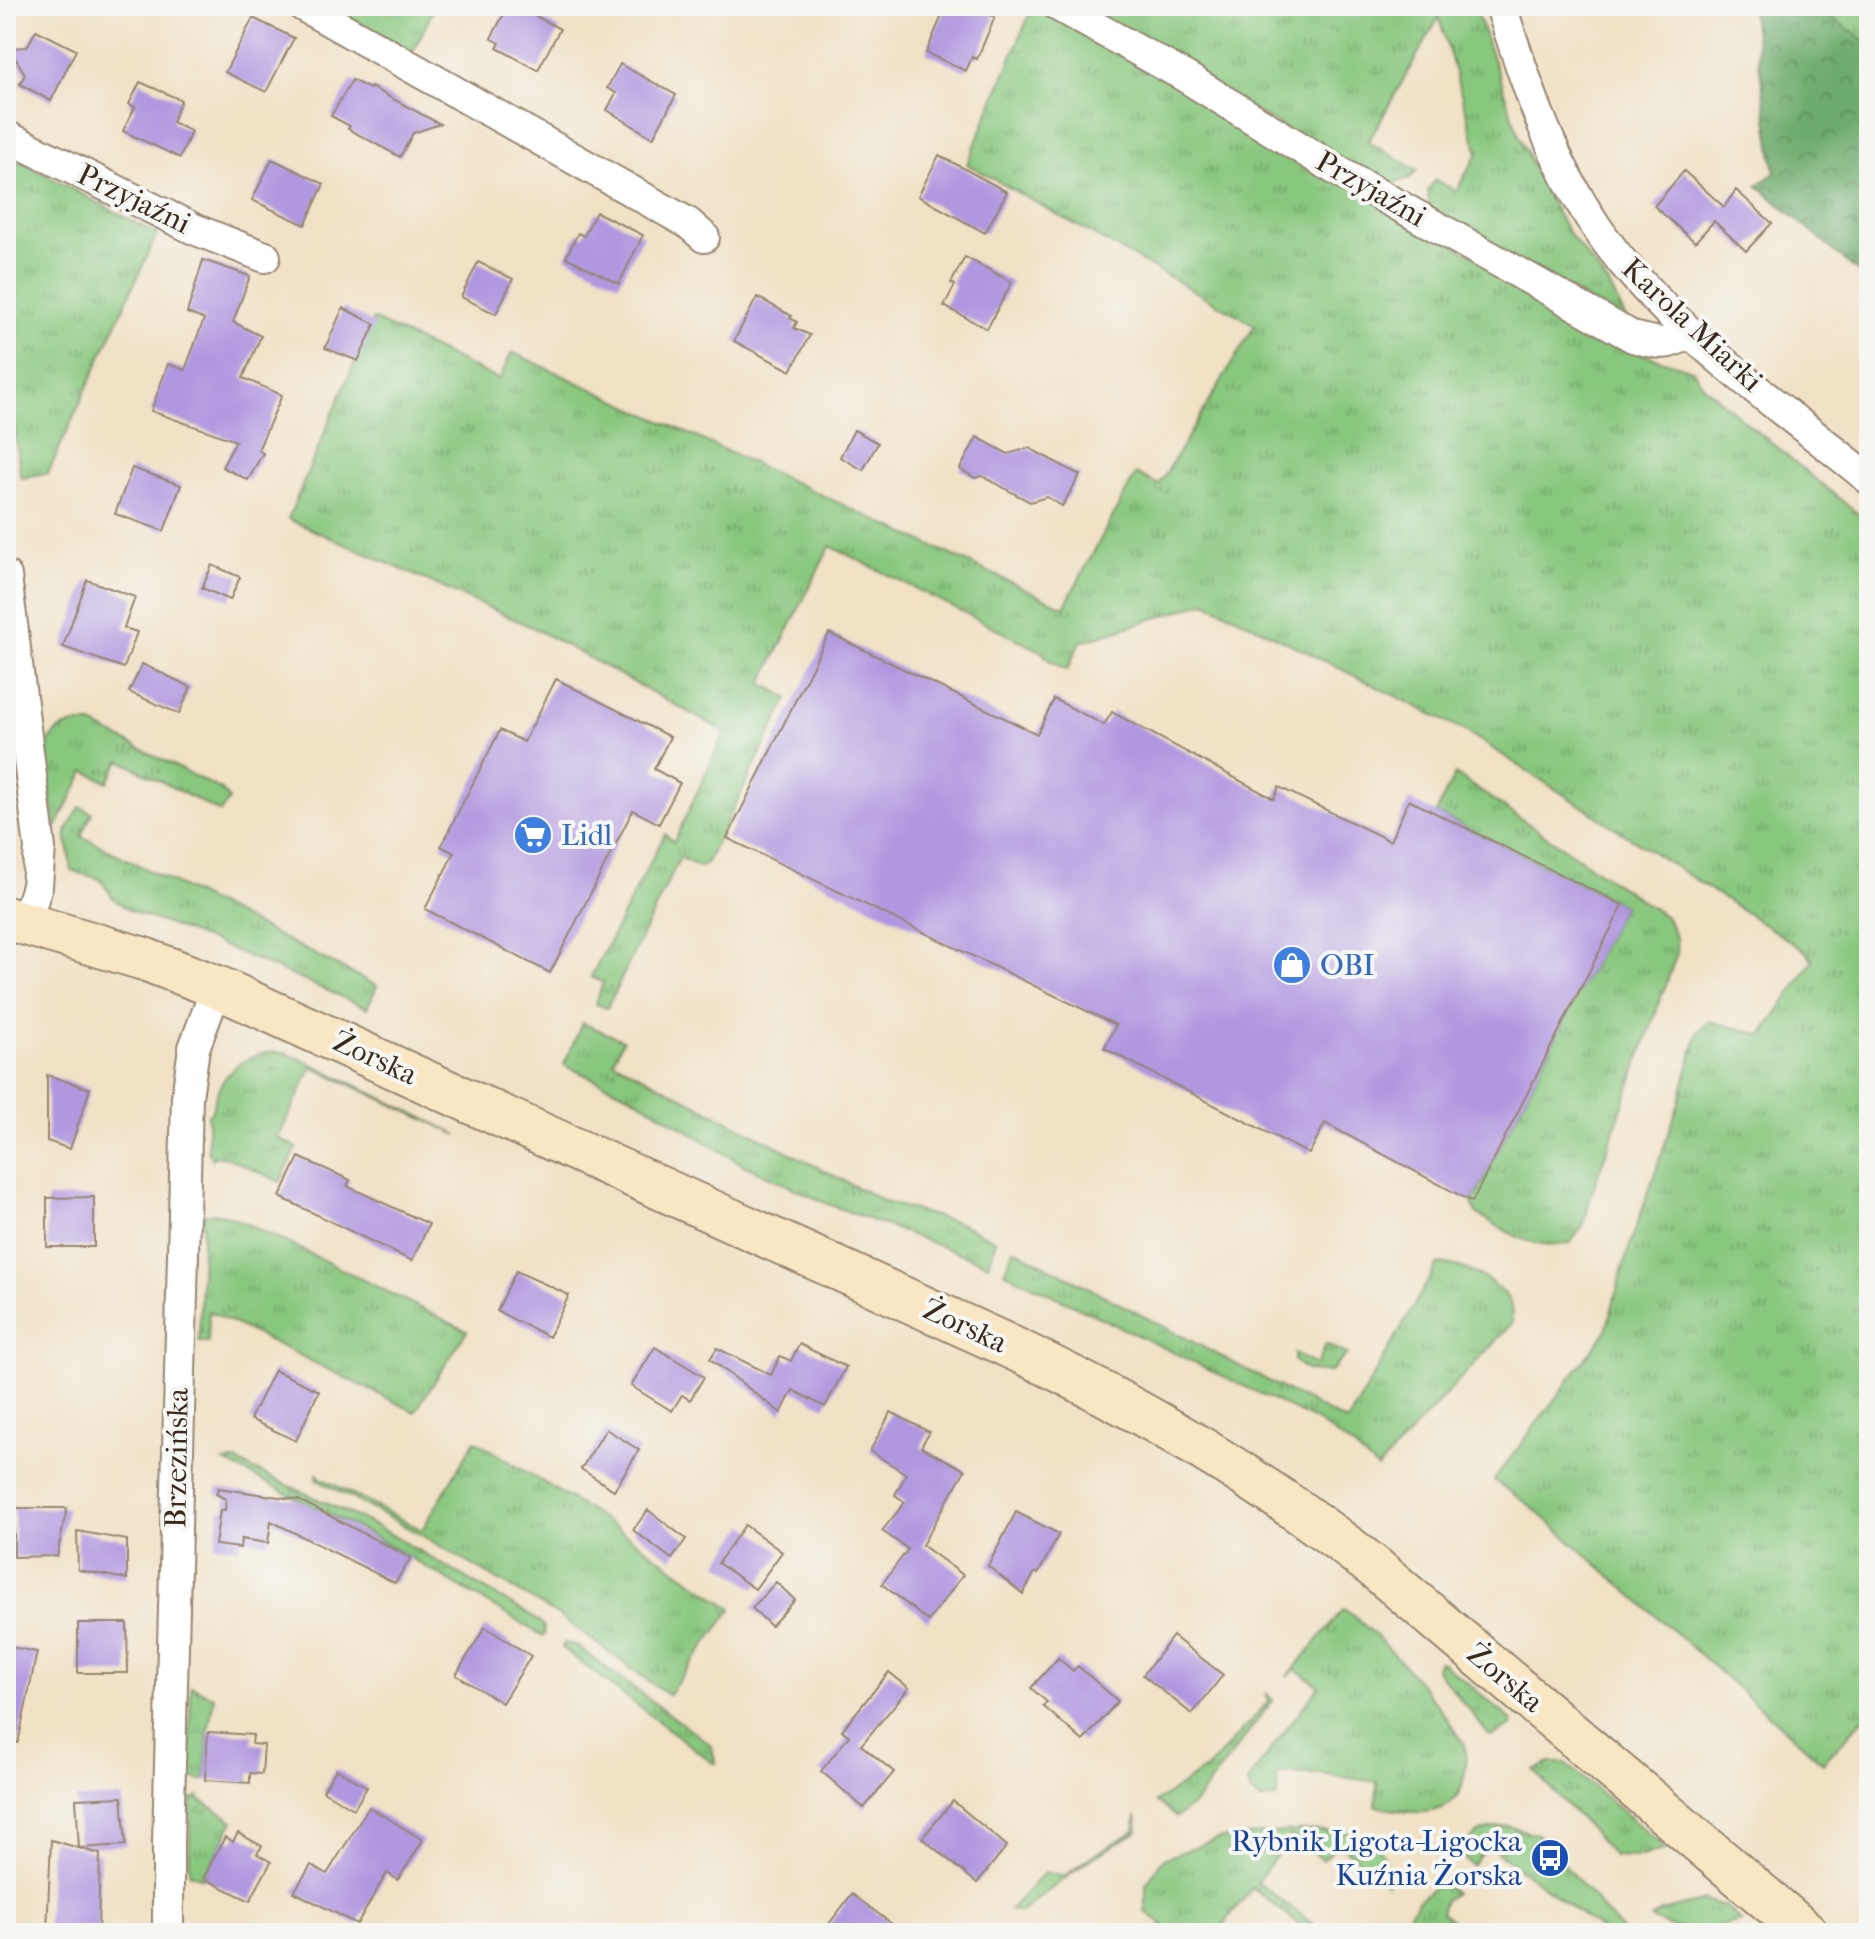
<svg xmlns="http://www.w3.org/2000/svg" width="1875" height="1939" font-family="'IM FELL French Canon',serif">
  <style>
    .grass { fill: url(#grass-tufts); stroke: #62784e; stroke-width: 2 }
    .forest { fill: url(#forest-crowns); stroke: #546b46; stroke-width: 2 }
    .building { fill: #b097e0 }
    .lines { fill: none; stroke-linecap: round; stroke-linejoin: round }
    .minor-casing { stroke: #968672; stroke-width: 34 }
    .secondary-casing { stroke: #968672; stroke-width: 46 }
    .minor { stroke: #fff; stroke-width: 30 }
    .secondary { stroke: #f9e7c3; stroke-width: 42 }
    .labels { text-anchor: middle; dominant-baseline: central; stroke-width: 8; stroke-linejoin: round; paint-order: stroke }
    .street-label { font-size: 30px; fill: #3b2a1e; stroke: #f6f6f2 }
    .shop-label { font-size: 30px; fill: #366cbe; stroke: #f6f6f2; text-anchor: start }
    .transit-label { font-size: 30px; fill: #164399; stroke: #f6f6f2; text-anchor: end }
  </style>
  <defs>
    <pattern id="grass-tufts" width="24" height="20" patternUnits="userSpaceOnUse" patternTransform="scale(2)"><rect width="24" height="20" fill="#88c77e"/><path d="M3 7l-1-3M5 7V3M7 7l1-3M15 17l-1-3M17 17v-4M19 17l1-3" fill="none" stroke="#70a267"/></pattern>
    <pattern id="forest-crowns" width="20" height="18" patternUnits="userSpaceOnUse" patternTransform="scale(2)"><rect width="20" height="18" fill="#6eac6d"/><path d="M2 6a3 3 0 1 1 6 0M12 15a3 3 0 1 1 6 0" fill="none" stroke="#5c8c59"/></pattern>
  </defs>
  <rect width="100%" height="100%" fill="#f6f6f2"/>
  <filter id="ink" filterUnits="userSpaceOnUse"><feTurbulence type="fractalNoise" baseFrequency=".0125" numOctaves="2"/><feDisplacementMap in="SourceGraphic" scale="16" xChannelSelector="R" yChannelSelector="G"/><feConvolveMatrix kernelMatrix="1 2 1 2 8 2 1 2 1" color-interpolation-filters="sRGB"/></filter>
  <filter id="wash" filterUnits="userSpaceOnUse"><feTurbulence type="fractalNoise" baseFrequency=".006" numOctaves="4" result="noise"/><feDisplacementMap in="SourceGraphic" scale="32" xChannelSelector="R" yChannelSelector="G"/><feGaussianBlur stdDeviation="1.8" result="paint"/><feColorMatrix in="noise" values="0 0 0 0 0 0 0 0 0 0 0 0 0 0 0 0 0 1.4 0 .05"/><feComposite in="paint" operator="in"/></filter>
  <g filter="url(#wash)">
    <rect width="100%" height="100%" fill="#f1e1c5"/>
    <g class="grass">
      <polygon points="328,6 435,6 413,52"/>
      <polygon points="1033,6 1040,6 1092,33 1642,354 1693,370 1703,385 1742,419 1869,523 1869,1712 1823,1763 1532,1507 1494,1480 1606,1331 1624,1263 1679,1103 1698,1032 1710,1021 1762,1035 1813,960 1805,951 1464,730 1206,602 1080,642 1067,670 1050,661 1041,651 830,546 762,683 788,698 707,862 699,867 680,857 607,1008 596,1004 603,982 591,977 665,834 674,842 725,732 534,628 288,519 373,319 499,380 512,352 1064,607 1133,479 1137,474 1159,485 1255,325 967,164"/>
      <polygon points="1076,6 1475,6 1520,138 1542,187 1568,232 1609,285 1628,323 1429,210 1428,190 1435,180 1456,191 1478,153 1439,17 1368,142 1417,170 1410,178 1383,186"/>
      <polygon points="1813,6 1869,6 1869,43"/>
      <polygon points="6,154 157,234 48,473 21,478 6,367"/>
      <path d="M75 724H92L222 790 229 800 220 812 120 760 108 782 85 771 56 828C53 806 39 752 53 735 58 728 67 727 75 724Z"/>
      <path d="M1455 774 1667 918 1676 939 1677 953 1591 1195 1584 1225 1570 1243C1527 1250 1511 1233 1476 1213L1472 1202 1623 905 1436 813Z"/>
      <polygon points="80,807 92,813 81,836 377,986 367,1008 212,941 129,910 114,899 100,879 72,871 66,832"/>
      <polygon points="582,1023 623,1040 613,1061 885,1202 962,1224 996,1241 988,1264 828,1204 742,1164 633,1097 564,1065"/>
      <path d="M274 1052 286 1053 314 1065 458 1135 312 1067 278 1138 297 1148 280 1182 224 1156 213 1157 212 1159 208 1152V1114L212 1111C218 1077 239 1055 274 1052Z"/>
      <polygon points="214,1213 229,1216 286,1242 467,1331 415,1412 209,1311 208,1342 199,1342 203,1215"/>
      <path d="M1014 1249 1347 1422 1437 1265C1457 1260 1503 1284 1510 1303 1512 1309 1512 1317 1512 1323L1377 1469 1356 1449 1315 1420 1004 1272Z"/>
      <polygon points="1326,1344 1347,1354 1330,1372 1308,1371 1294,1361 1294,1354 1317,1365"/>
      <polygon points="475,1440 614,1526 732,1609 668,1695 561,1617 418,1533 317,1480 317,1473 319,1477 422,1530"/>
      <polygon points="235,1461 376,1526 530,1615 543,1625 545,1634 543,1636 371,1535 225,1462"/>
      <path d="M1344 1609C1390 1643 1433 1696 1464 1743 1468 1757 1466 1768 1463 1781 1455 1822 1405 1813 1376 1806L1377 1782 1320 1774H1277V1798L1261 1800 1250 1792 1248 1782 1251 1776 1319 1686 1296 1669 1287 1677Z"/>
      <polygon points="564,1643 575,1645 710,1744 716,1763 713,1763 562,1648"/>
      <polygon points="1438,1662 1443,1663 1509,1718 1513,1724 1494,1736 1489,1735 1436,1669"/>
      <polygon points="191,1686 214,1697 208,1732 205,1780 192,1779 189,1774"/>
      <polygon points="1265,1692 1273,1700 1194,1804 1176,1817 1156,1802 1211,1765 1269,1701"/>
      <path d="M1550 1763H1565L1667 1849 1638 1857 1613 1856C1589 1824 1559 1800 1534 1770Z"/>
      <polygon points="199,1796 198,1799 234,1821 203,1878 189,1873 191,1800"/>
      <polygon points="1136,1816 1138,1831 1086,1862 1021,1912 1009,1910 1045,1872 1064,1877 1085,1860 1134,1831"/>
      <path d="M1508 1826 1537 1834 1624 1933H1605L1488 1845 1472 1866 1463 1857 1461 1850C1477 1830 1483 1829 1508 1826Z"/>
      <path d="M1291 1831C1333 1831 1391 1824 1387 1884L1339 1844 1323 1860 1291 1836 1257 1882 1325 1933H1311L1252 1888 1217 1933 1157 1932 1164 1925 1146 1912V1884L1163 1859 1216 1839Z"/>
      <path d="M1441 1884 1449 1887 1454 1893 1445 1900 1441 1912 1469 1933H1450L1431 1919 1420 1933H1408C1404 1910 1421 1894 1441 1884Z"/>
      <polygon points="1704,1900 1725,1906 1741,1921 1712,1928 1676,1929 1651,1919 1662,1911"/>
    </g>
    <polygon class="forest" points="1751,6 1813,6 1869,43 1869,281 1757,185 1775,173"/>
    <g id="blocks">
      <g class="building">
        <polygon points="946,6 995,6 991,15 995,17 977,59 972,57 966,71 926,53"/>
        <polygon points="519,7 560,29 538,70 497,48 500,43 491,38 505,12 514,16"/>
        <polygon points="253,18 294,38 266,92 225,72"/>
        <polygon points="36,30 76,50 51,101 20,84 25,74 9,48 27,47"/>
        <polygon points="620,64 676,95 653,138 607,110 616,93 607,88"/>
        <polygon points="352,80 370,89 371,87 440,124 413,133 400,157 348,129 350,126 331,116"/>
        <polygon points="140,82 181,100 172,122 191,131 180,158 123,131 135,107 129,104"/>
        <polygon points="939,155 1007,192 985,233 918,196"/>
        <polygon points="272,159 324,184 305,225 252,200"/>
        <polygon points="1684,171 1724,207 1736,190 1772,223 1746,251 1714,221 1695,242 1654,206"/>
        <polygon points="596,212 643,235 619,284 566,257 578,233 584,236"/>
        <polygon points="965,257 1012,282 987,329 944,306 955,285 951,283"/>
        <polygon points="203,260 250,276 233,322 261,336 243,378 282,395 258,450 263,453 248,480 222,467 236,441 151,411 168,364 185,370 204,319 187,313"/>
        <polygon points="478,262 513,279 496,314 461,297"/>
        <polygon points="757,297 792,316 790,318 797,322 794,328 810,335 791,371 734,341"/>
        <polygon points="343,308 375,324 358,361 325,348"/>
        <polygon points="854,430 878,443 863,470 840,457"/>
        <polygon points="977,437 1008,454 1029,448 1080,475 1062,506 1047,497 1030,502 982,476 975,478 960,469"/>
        <polygon points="132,468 181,485 164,531 115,514"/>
        <polygon points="212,565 240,577 230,600 202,588"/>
        <polygon points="87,580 135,597 124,628 137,632 124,668 63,647"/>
        <polygon points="829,633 1037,734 1054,699 1104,725 1112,712 1274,799 1279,787 1390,841 1409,800 1623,905 1472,1202 1325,1123 1309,1154 1104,1048 1116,1025 727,838"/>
        <polygon points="142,664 191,687 179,714 129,692"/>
        <polygon points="556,679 670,737 654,769 680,783 659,824 633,810 550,973 425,909 454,853 441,846 500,730 524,742"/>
        <polygon points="47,1075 90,1089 70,1149 47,1141"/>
        <polygon points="299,1157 350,1180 347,1186 429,1224 412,1261 280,1197"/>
        <polygon points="94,1197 94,1247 47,1247 47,1198"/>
        <polygon points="516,1271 569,1295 549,1337 497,1311"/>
        <polygon points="799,1344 846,1367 825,1407 793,1390 781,1413 710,1359 717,1348 771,1375 780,1356 791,1361"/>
        <polygon points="655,1347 704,1377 690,1400 682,1395 672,1411 631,1386"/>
        <polygon points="274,1370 319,1391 296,1441 250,1419"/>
        <polygon points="891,1412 929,1432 921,1447 965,1470 922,1545 963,1575 928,1621 882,1584 908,1549 882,1531 905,1502 895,1495 906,1474 870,1451"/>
        <polygon points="606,1429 639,1450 614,1490 581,1469"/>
        <polygon points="218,1488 299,1500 411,1558 395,1583 271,1521 268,1543 241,1539 240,1548 215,1545 220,1510 225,1510 226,1499 216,1494"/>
        <polygon points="14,1508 67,1508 57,1556 14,1557"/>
        <polygon points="648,1510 686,1539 672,1559 633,1530"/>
        <polygon points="1016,1512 1059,1534 1038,1574 1035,1572 1023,1594 988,1566"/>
        <polygon points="745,1525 782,1552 755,1589 718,1563"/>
        <polygon points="77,1531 127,1540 127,1579 78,1570"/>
        <polygon points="776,1582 795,1600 771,1626 752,1608"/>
        <polygon points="78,1623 127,1623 128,1673 78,1673"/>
        <polygon points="485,1627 531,1656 502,1703 456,1675"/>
        <polygon points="1173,1636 1223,1675 1192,1714 1143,1675"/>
        <polygon points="6,1646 37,1652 18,1743 6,1742"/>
        <polygon points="1058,1658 1073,1671 1078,1666 1118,1701 1083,1741 1043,1706 1047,1702 1031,1688"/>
        <polygon points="889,1672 909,1688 861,1745 894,1772 864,1808 821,1771 849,1736 842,1730"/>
        <polygon points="208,1732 253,1735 252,1744 264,1745 262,1774 250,1773 250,1783 205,1780"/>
        <polygon points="336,1769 367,1787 354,1809 323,1791"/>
        <polygon points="122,1797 126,1845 79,1848 76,1799"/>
        <polygon points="953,1801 1007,1846 977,1883 922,1838"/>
        <polygon points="369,1807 423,1840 398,1880 387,1873 357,1924 294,1892 311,1865 327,1874"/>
        <polygon points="238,1833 262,1846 257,1854 271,1862 250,1901 203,1878 225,1837 233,1842"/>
        <polygon points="51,1840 100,1854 98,1933 47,1933"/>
        <polygon points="852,1894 904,1933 822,1933"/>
      </g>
    </g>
  </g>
  <g filter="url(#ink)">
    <use href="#blocks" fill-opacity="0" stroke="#968672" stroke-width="2"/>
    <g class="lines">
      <g class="minor-casing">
        <g id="minor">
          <polyline points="303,6 688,223 704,237"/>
          <path d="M1058 6 1184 76 1346 176 1633 337C1659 344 1668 347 1690 332"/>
          <path d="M1501 6C1526 83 1551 161 1597 228 1665 328 1776 403 1869 479"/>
          <polyline points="6,136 194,229 265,257"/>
          <polyline points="6,576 40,848 37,886 25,924"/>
          <polyline points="168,1933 168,1843 187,1097 194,1048 217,987"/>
        </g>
      </g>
      <g class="secondary-casing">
        <path id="secondary" d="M6 918 144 959 217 987 1002 1343C1135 1405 1259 1477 1374 1567L1807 1933"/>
      </g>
      <use href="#minor" class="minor"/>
      <use href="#secondary" class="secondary"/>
    </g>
  </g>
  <defs>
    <g id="supermarket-disc" transform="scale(2)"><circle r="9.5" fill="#3f7fe0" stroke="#f6f6f2"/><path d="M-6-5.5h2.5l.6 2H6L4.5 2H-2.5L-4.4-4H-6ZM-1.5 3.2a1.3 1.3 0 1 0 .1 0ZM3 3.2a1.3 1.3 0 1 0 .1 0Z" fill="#fff"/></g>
    <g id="shop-disc" transform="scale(2)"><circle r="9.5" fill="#3f7fe0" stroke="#f6f6f2"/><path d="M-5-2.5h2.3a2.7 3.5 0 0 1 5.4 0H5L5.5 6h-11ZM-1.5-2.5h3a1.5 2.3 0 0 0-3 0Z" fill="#fff"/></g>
    <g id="bus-disc" transform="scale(2)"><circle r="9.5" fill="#1a4fb4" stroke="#f6f6f2"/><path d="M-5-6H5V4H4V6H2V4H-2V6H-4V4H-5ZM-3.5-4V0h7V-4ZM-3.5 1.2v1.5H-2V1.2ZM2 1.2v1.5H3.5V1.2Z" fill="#fff"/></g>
  </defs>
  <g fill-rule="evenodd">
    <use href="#supermarket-disc" x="533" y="835"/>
    <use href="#shop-disc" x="1292" y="965"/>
    <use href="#bus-disc" x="1550" y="1858"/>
  </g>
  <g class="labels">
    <g class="street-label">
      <text transform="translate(1371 189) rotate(30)">Przyjaźni</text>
      <text transform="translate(134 199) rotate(26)">Przyjaźni</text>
      <text transform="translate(1692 325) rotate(43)">Karola Miarki</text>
      <text transform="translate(375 1058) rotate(25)">Żorska</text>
      <text transform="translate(965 1326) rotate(25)">Żorska</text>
      <text transform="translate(177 1458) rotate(-89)">Brzezińska</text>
      <text transform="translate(1505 1678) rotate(40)">Żorska</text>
    </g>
    <g class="shop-label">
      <text x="561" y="835">Lidl</text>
      <text x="1320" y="965">OBI</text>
    </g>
    <g class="transit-label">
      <text x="1522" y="1841">Rybnik Ligota-Ligocka<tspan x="1522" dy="34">Kuźnia Żorska</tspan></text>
    </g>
  </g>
  <rect width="1875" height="1939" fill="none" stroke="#f6f6f2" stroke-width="32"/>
</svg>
